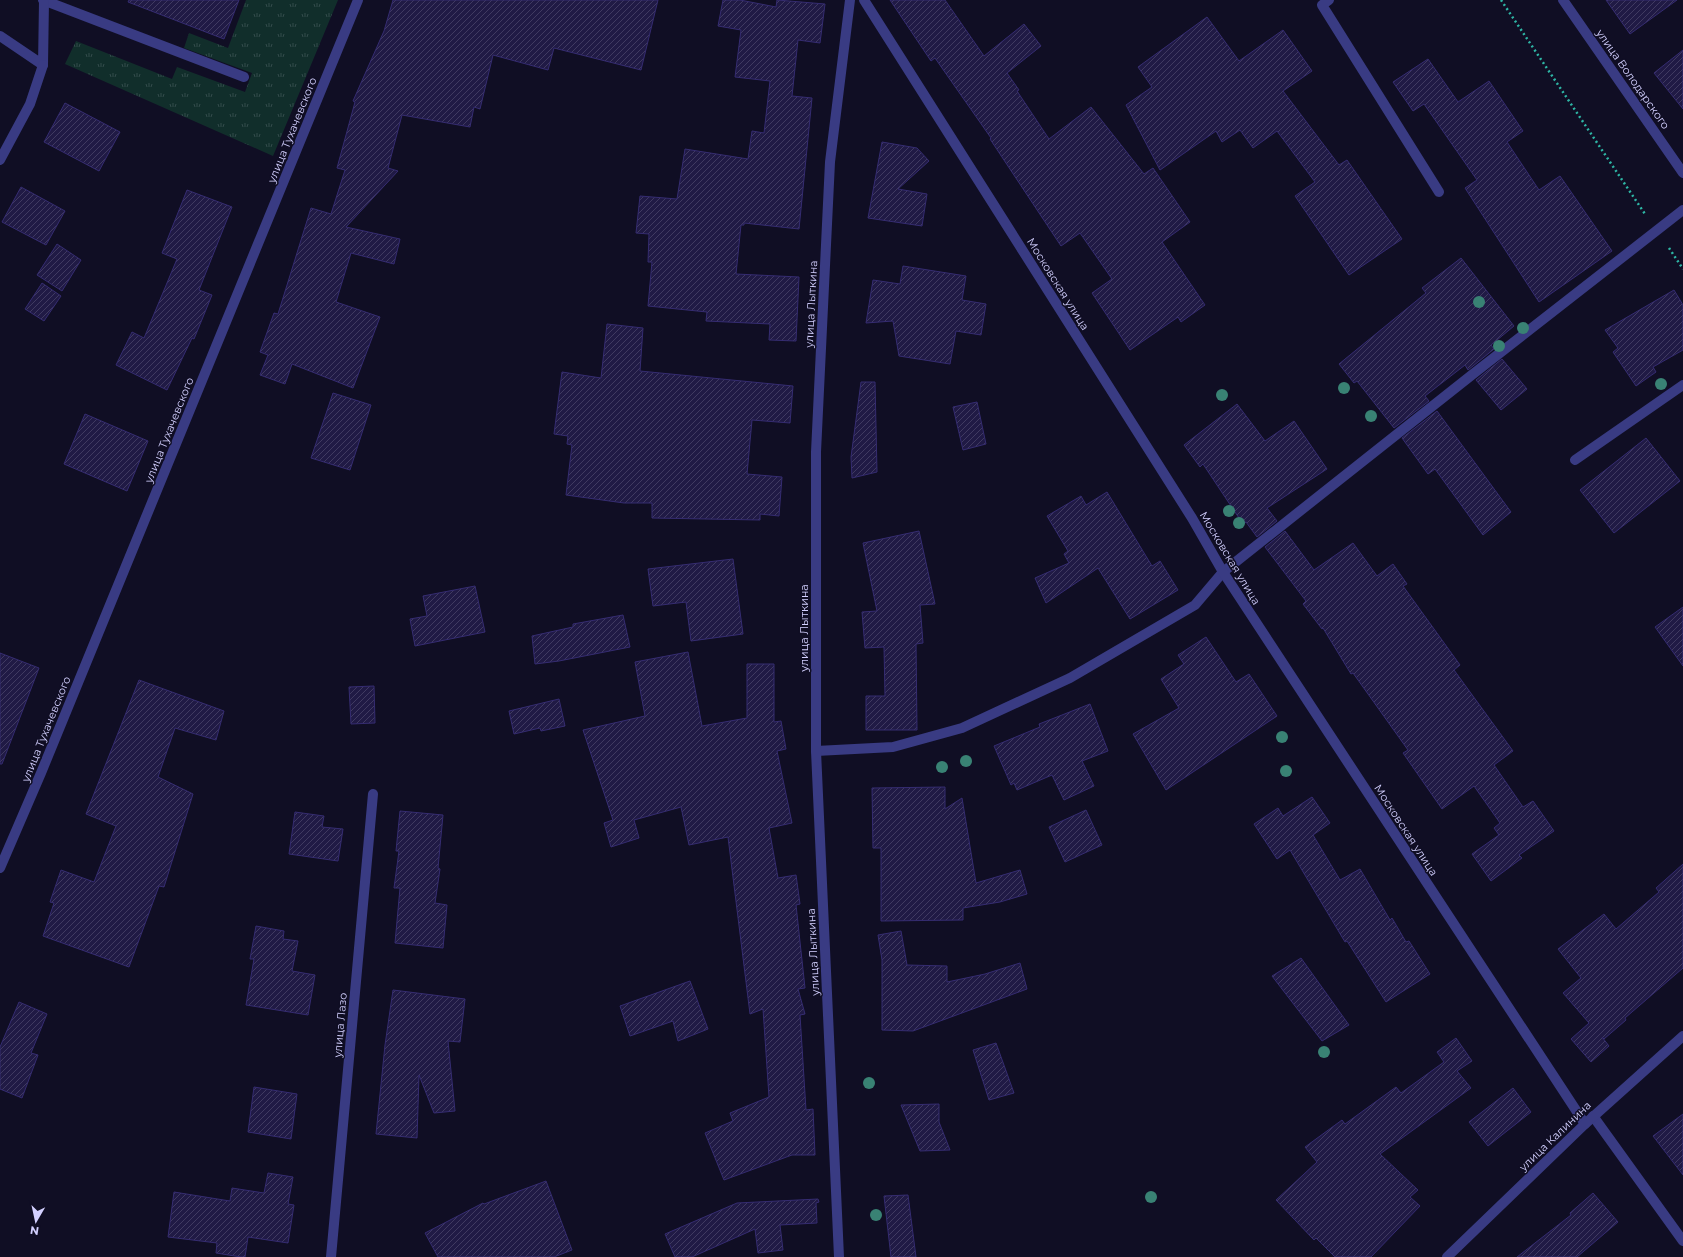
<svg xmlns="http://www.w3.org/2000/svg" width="1683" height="1257" font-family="Montserrat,sans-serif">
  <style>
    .grass { fill: url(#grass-tufts) }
    .building { fill: url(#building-hatch); stroke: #352c71 }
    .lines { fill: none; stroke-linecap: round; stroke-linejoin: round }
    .path { stroke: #2eb6a5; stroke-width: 2.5; stroke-dasharray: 2 3; stroke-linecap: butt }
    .service { stroke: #393b83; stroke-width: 10 }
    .minor { stroke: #393b83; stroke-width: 10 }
    .tree { fill: #398274 }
    .labels { text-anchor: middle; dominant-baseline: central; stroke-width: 3; stroke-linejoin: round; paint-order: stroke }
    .street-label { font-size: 11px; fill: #d3d0ff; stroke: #100e24 }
  </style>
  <defs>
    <pattern id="grass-tufts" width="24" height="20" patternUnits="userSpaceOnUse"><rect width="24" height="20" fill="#112e2b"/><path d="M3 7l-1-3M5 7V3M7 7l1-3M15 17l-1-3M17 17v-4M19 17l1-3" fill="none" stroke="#334b4b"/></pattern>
    <pattern id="building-hatch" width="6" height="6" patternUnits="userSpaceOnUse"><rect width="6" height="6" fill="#201a45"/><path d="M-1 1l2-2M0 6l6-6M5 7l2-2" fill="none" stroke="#403a61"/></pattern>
  </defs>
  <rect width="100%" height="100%" fill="#100e24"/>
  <polygon class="grass" points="246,0 338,0 273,156 65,64 76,41 172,79 177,67 245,92 252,73 184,48 189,33 228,48"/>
  <g class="building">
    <polygon points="129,0 239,0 224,39 128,2"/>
    <polygon points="393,0 658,0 641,70 554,48 548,70 493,55 480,109 474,107 470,127 402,115 388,168 398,171 346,227 400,239 394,264 351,253 336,302 380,317 353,388 292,364 285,384 260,375 268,355 260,352 274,313 278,314 311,208 331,214 345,170 337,168 355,102 353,101 384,31"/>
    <polygon points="723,0 740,0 776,7 777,0 825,4 820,43 798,40 792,96 812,98 799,229 744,223 744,225 741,225 736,274 799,277 796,341 769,340 770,324 706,321 707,312 648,306 652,262 648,262 649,234 636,233 640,196 677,199 685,149 748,159 752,131 764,133 770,81 735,77 741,30 718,26"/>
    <polygon points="890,0 945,0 984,56 1024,24 1041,46 1007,73 1019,90 1017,91 1049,139 1091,107 1144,174 1153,168 1190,222 1162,242 1205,305 1181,322 1178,317 1130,350 1092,293 1112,279 1080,233 1061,246 990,139 991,138 935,58 931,61"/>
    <polygon points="1606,0 1677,0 1630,34"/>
    <polygon points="1207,17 1239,61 1283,30 1312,71 1283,91 1339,165 1347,160 1402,239 1349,275 1295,196 1315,182 1277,131 1253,148 1240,130 1222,142 1216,131 1160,170 1126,105 1152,87 1138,67"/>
    <polygon points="1683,50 1683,109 1654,73"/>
    <polygon points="1428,59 1458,102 1489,81 1523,131 1507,142 1539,190 1560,176 1612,251 1539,302 1465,188 1477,180 1424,104 1413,111 1393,82"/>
    <polygon points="65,103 120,132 99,171 44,142"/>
    <polygon points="882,142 917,148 929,161 898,189 927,194 922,226 868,218"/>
    <polygon points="21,187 65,211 46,245 2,222"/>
    <polygon points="187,190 232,207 199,290 212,295 194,339 192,338 167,390 116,365 132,332 144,338 177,259 162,253"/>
    <polygon points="57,244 81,260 62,291 37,275"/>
    <polygon points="1461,258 1514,326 1491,345 1494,349 1468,370 1465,365 1425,396 1429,401 1394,428 1357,381 1354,383 1339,364 1426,293 1422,288"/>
    <polygon points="903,266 966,276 962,300 986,304 981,335 956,331 950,364 899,356 893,321 866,323 873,280 900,284"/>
    <polygon points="42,283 61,296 44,321 25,309"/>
    <polygon points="1674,290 1683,305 1683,350 1653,367 1656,372 1636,386 1613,352 1618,348 1605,330"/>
    <polygon points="607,324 643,328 640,371 793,386 790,423 752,420 747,474 782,477 779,516 760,514 760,520 652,518 652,503 624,503 566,495 572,445 567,444 568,436 554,434 562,372 601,378"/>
    <polygon points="1502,359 1527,389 1501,410 1476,380"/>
    <polygon points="861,382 875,382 877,472 852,478 851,457"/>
    <polygon points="333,393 371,405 350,470 311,458"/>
    <polygon points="977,402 986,444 963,450 953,407"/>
    <polygon points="1237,404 1265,441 1294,421 1327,469 1267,508 1277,521 1257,537 1246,522 1243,524 1203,464 1200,467 1184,445"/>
    <polygon points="1437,411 1511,512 1483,535 1435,469 1428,474 1402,438"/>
    <polygon points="85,414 148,441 127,491 64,464"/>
    <polygon points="1646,438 1680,481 1614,533 1580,490"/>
    <polygon points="1107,492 1152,566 1160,561 1178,590 1130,619 1098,568 1046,603 1035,578 1069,563 1064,554 1068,551 1047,516 1081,496 1086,505"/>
    <polygon points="919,531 935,604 920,605 923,643 916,644 917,730 866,730 866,696 885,696 884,647 865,648 862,612 877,611 863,543"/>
    <polygon points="1285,531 1314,570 1353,543 1377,576 1393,564 1407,584 1403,586 1460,665 1454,670 1513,751 1494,765 1523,807 1533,801 1554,831 1519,855 1522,858 1491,881 1472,854 1499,835 1494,828 1500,823 1474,786 1442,809 1403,753 1408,750 1353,673 1351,674 1323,628 1322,629 1303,604 1306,601 1265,547"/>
    <polygon points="733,559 743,634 691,641 686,602 653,606 648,569"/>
    <polygon points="475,586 485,632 415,646 410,619 427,616 423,596"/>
    <polygon points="1683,607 1683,666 1655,627"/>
    <polygon points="623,615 630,647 559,661 535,664 532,636 573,627 573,624"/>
    <polygon points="1206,637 1236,682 1249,674 1277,716 1166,790 1133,734 1179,708 1161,679 1184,664 1178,655"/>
    <polygon points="688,652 702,726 747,718 747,664 774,664 774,722 781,721 786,749 777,751 792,823 769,828 778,878 796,875 800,904 796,905 805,988 798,989 805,1014 800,1015 806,1110 813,1109 815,1155 792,1155 724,1180 705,1133 733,1121 730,1113 769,1097 763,1009 750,1014 728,837 689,845 681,807 634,820 639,838 611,847 604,823 613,820 583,730 645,716 635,662"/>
    <polygon points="0,653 39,668 2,764 0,764"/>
    <polygon points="139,680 224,711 216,740 175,728 158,777 193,794 164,887 159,886 129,967 43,936 54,903 50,902 61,870 94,882 116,826 86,814"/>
    <polygon points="374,686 375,723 351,724 349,687"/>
    <polygon points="559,699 565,726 541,731 540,728 514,734 509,711"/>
    <polygon points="1090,704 1108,751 1082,761 1094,786 1064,800 1052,775 1017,790 1014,783 1011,785 994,746 1040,727 1039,724"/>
    <polygon points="945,787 945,809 962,798 976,883 1020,870 1027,894 1000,902 963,908 963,920 881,921 881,848 873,848 872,788"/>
    <polygon points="1312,797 1330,823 1313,835 1340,880 1360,869 1390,920 1392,918 1406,942 1409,941 1430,974 1386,1002 1347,941 1345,942 1290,850 1277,859 1254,824 1278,808 1283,816"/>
    <polygon points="1086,810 1102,845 1065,862 1049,827"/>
    <polygon points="400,811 443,815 438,868 440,869 435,903 447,905 443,948 395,943 400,888 394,888 399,851 396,851"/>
    <polygon points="295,812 324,816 322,827 343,829 338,861 289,854"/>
    <polygon points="1683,864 1683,968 1625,1018 1626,1020 1604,1039 1602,1037 1609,1046 1591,1062 1571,1039 1589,1023 1563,993 1581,978 1558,949 1604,914 1616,929 1659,892 1656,888"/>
    <polygon points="256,926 284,931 283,939 298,941 292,971 315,975 308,1015 246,1005 254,959 250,959"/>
    <polygon points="901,931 907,965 947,966 947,982 985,974 1020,963 1027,989 913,1031 882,1030 882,960 878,935"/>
    <polygon points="1301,958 1349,1025 1322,1041 1272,976"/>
    <polygon points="690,981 708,1029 678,1041 673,1021 630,1036 620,1006"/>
    <polygon points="393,990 465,999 460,1042 448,1041 455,1111 434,1113 419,1075 417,1138 376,1134 385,1045"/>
    <polygon points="19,1002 47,1014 31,1053 38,1055 22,1098 0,1089 0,1047"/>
    <polygon points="1456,1038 1472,1061 1457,1071 1471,1088 1380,1154 1418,1190 1410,1197 1420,1206 1371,1257 1335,1257 1316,1238 1314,1240 1276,1200 1317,1162 1305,1147 1342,1120 1345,1124 1396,1087 1401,1093 1444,1062 1437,1052"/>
    <polygon points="996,1043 1014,1093 989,1100 973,1050"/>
    <polygon points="254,1087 297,1094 291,1139 248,1132"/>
    <polygon points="1513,1088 1531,1112 1488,1146 1469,1122"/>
    <polygon points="939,1104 939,1122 950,1150 920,1151 901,1105"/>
    <polygon points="1683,1114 1683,1175 1653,1136"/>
    <polygon points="268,1173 293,1177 288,1204 294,1205 288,1243 248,1237 245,1257 241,1257 216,1253 217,1243 168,1237 174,1192 230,1201 232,1188 264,1193"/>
    <polygon points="546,1181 572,1250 554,1257 438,1257 425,1233 483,1203 484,1204"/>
    <polygon points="1593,1193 1618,1222 1577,1257 1517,1257 1571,1215 1570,1213"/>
    <polygon points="908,1195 916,1257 891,1257 884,1196"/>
    <polygon points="818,1199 819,1202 816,1203 817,1223 780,1225 783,1250 758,1253 755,1229 692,1257 675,1257 665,1234 737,1203"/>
  </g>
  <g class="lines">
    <g class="path">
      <polyline points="1501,0 1645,214"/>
      <polyline points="1669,248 1683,269"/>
    </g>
    <g class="service">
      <polyline points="43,0 244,77"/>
      <polyline points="1329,0 1322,5 1439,192"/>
      <polyline points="0,36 43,65 44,1"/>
      <polyline points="0,160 30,104 43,65"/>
      <polyline points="1575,460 1683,385"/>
      <polyline points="816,751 893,747 962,728 1070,678 1195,605 1223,572 1473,374 1683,210"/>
    </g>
    <g class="minor">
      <polyline points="864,0 1192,518 1223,572 1585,1124"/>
      <polyline points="1563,0 1683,173"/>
      <polyline points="0,868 41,773 358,0"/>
      <polyline points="1593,1116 1683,1241"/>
      <polyline points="331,1257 373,794"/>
      <polyline points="839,1257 816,751 816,452 830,162 850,0"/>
      <polyline points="1447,1257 1585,1124 1683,1036"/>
    </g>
  </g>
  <g class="tree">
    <circle cx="1479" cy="302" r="6"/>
    <circle cx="1523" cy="328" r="6"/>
    <circle cx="1499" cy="346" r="6"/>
    <circle cx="1661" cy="384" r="6"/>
    <circle cx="1344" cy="388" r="6"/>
    <circle cx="1222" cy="395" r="6"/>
    <circle cx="1371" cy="416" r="6"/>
    <circle cx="1229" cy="511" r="6"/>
    <circle cx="1239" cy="523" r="6"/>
    <circle cx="1282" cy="737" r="6"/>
    <circle cx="966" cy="761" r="6"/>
    <circle cx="942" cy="767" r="6"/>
    <circle cx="1286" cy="771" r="6"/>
    <circle cx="1324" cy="1052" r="6"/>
    <circle cx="869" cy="1083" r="6"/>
    <circle cx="1151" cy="1197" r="6"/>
    <circle cx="876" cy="1215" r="6"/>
  </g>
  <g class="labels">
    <g class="street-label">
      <text transform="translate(1633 79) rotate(55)">улица Володарского</text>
      <text transform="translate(292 130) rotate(-68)">улица Тухачевского</text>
      <text transform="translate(1058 284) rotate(58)">Московская улица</text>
      <text transform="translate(811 304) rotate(-87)">улица Лыткина</text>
      <text transform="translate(169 430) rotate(-68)">улица Тухачевского</text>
      <text transform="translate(1230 558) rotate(59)">Московская улица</text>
      <text transform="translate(804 628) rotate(-90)">улица Лыткина</text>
      <text transform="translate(46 729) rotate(-68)">улица Тухачевского</text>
      <text transform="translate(1406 830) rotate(57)">Московская улица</text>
      <text transform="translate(813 952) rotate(-93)">улица Лыткина</text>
      <text transform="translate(340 1025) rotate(-85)">улица Лазо</text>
      <text transform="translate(1555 1136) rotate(-44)">улица Калинина</text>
    </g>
  </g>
  <g transform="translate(36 1221) rotate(189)" stroke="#100e24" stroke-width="3" paint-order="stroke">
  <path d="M0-3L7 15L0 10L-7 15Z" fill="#d3d0ff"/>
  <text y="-6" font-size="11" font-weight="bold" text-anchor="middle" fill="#d3d0ff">N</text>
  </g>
</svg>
